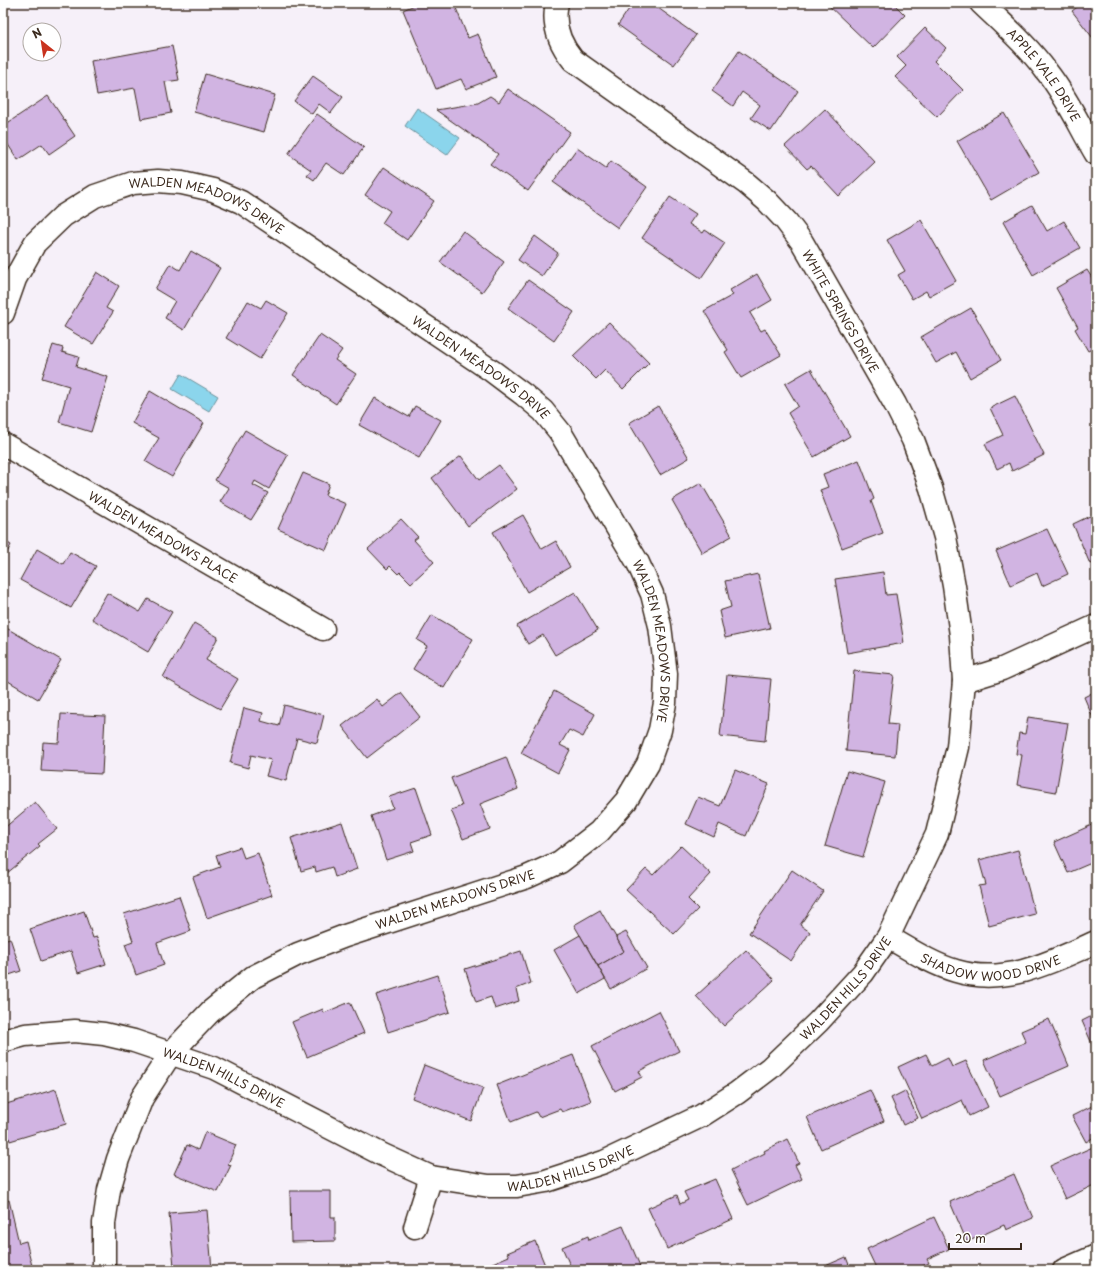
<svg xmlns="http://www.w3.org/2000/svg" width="1099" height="1273" font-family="'Playpen Sans',sans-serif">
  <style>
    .water { fill: #8bd5ec; stroke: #6b919a }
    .building { fill: #d1b4e2; stroke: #3b2a1e }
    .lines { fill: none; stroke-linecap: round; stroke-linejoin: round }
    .minor-casing { stroke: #3b2a1e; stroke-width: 25 }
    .tertiary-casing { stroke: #3b2a1e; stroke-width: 25 }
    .minor { stroke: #fff; stroke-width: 22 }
    .tertiary { stroke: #fff; stroke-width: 22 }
    .labels { text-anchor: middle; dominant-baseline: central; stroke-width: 3.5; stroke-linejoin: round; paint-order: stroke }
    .street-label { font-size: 12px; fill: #3b2a1e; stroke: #fff }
  </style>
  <rect width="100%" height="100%" fill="#f6f0f9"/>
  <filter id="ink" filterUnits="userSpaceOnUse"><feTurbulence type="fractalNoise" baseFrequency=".025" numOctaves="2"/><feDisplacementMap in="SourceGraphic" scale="8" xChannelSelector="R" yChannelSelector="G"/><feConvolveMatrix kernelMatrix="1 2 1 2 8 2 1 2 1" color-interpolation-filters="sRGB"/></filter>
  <g filter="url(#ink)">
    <g class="water">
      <polygon points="417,108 460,138 447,155 405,126"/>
      <polygon points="181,374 218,396 209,411 172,389"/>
    </g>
    <g class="building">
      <polygon points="419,3 454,3 468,38 478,34 496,77 466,89 461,79 436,89 403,10"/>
      <polygon points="633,3 651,3 696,35 674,65 618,25"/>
      <polygon points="826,3 893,3 905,15 873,48"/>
      <polygon points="1078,3 1096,3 1096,42 1072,11 1080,5"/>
      <polygon points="925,28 946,48 934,61 963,90 937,117 895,77 906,66 897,57"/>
      <polygon points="172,46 179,80 165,82 171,113 141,119 135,88 97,95 91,61"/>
      <polygon points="739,51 798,91 771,131 751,118 760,105 742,92 733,106 712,91"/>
      <polygon points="205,74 275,95 264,132 194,112"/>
      <polygon points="313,76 343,97 331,113 319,104 312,114 294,101"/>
      <polygon points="508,89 570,132 528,191 490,164 498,154 436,110 478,103 490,96 499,102"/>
      <polygon points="48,96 75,136 49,154 42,144 18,160 3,137 3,126"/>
      <polygon points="825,109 875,162 839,196 811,166 807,169 785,146"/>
      <polygon points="1004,113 1039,172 991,200 957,141"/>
      <polygon points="317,114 364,147 344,175 326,163 314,180 307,175 311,170 288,154"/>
      <polygon points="577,148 606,168 611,161 647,187 618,228 553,182"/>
      <polygon points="384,167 434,201 407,240 382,223 390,211 365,195"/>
      <polygon points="670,197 696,214 689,224 703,233 705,230 725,243 701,278 642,238"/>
      <polygon points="1032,205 1047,231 1064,221 1080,248 1033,275 1003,222"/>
      <polygon points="921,220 956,281 929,296 926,291 912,299 898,275 905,271 887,240"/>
      <polygon points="463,231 504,262 482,292 440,262"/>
      <polygon points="535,236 558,253 542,276 518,260"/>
      <polygon points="191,251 220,268 184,330 165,318 175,301 155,289 170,264 180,270"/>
      <polygon points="1087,270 1096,284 1096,347 1088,351 1075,329 1078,327 1056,288"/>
      <polygon points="97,272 119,286 106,308 113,312 93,344 64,327"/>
      <polygon points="757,274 772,300 750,313 761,331 765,329 781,355 741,378 725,352 728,350 704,311 733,295 730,290"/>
      <polygon points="528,280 574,312 554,341 508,308"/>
      <polygon points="266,300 288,313 260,359 226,338 248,301 261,308"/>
      <polygon points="971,308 1001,360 970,378 956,352 936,363 921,337"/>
      <polygon points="609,322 649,363 623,389 605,370 596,379 573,356"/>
      <polygon points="320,335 342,350 335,360 356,374 336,404 293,375"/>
      <polygon points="53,345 63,348 62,352 79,357 76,367 108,377 91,432 59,422 69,386 42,378"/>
      <polygon points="811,369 850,436 814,457 788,413 798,406 785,384"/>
      <polygon points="150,391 204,423 172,477 145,461 159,438 132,423"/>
      <polygon points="1015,396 1044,455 1012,471 1009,463 997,469 985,444 1003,435 990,408"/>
      <polygon points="375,398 409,417 415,406 441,420 419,458 359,425"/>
      <polygon points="658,406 689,458 660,475 629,423"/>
      <polygon points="245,430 288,455 269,489 255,481 253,485 268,493 251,520 220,502 229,488 215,480"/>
      <polygon points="461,456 479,480 499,465 517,489 468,526 432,478"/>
      <polygon points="859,460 874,499 871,501 883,533 842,548 820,490 828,487 823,474"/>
      <polygon points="303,473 329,484 325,495 346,504 326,550 278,529"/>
      <polygon points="701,483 732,536 702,553 672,500"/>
      <polygon points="1096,513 1096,562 1090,564 1073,524"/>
      <polygon points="523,515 542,549 556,541 570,567 527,592 493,532"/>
      <polygon points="401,519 418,537 414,540 434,562 411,583 400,572 398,574 390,566 387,569 368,549"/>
      <polygon points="1047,529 1068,574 1042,586 1037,573 1011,585 996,551"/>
      <polygon points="3,540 11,545 3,560"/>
      <polygon points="37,549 63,564 70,552 96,566 71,608 20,580"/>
      <polygon points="883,572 886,595 896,594 904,643 847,653 835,579"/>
      <polygon points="758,574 770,628 725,638 719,611 731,607 725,581"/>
      <polygon points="575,592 598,630 555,655 543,635 528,644 517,626"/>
      <polygon points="107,593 140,612 148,599 172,612 148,652 92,619"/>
      <polygon points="432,615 473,639 444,688 413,669 427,646 417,640"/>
      <polygon points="194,623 218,637 206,660 238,679 220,709 163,677"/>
      <polygon points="3,626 61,660 38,699 3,678"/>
      <polygon points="854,671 894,675 888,724 898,725 895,756 846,751"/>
      <polygon points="727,675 771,679 765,741 720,736"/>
      <polygon points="554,691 595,714 583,737 569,730 560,745 570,750 558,773 521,753"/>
      <polygon points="1096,691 1096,725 1084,697"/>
      <polygon points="401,693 420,717 367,758 342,726 377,699 383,707"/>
      <polygon points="284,705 324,715 317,743 297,738 286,781 266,776 271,760 251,755 248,768 230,763 244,708 263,713 261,721 279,726"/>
      <polygon points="61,714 105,716 102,774 41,771 43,742 59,743"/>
      <polygon points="1028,717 1068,723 1056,792 1017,785 1022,755 1016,754 1019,733 1025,734"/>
      <polygon points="506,757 518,789 480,804 490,829 463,839 451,810 462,806 451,778"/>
      <polygon points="735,770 769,784 746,836 719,824 714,837 686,824 698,797 720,806"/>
      <polygon points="847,771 885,782 863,857 825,846"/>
      <polygon points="416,788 432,835 411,842 414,851 386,860 371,816 393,808 389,797"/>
      <polygon points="35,802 57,829 38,844 40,846 6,874 3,871 3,829"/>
      <polygon points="342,822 357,869 335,877 332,867 316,872 315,867 301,871 291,838"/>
      <polygon points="1096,823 1096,861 1068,873 1054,842"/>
      <polygon points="681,846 711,874 688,899 698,909 674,934 626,890 646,869 653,875"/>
      <polygon points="240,847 244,858 258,853 272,895 207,918 193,877 220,867 216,855"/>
      <polygon points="1018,850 1035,914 989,926 979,886 986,885 979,860"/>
      <polygon points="792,870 823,891 800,925 810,932 791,961 749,933"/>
      <polygon points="179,896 191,931 157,943 164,965 136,975 125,944 133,941 124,914"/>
      <polygon points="600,910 624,951 598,966 574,925"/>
      <polygon points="84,911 93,938 97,937 106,964 78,973 71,951 41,961 30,929"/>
      <polygon points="626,932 647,968 611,989 598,966 624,951 616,937"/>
      <polygon points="580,935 605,979 579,994 554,950"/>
      <polygon points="10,938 21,971 3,977 3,940"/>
      <polygon points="746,950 774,980 724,1026 696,996"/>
      <polygon points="521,951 531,983 516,989 519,1001 495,1009 491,997 476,1002 465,969"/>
      <polygon points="438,975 450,1012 388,1032 376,995"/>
      <polygon points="350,1002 364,1033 307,1057 292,1022 323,1009 324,1013"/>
      <polygon points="659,1011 679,1051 639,1071 642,1077 615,1091 592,1046"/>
      <polygon points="1096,1014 1096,1053 1082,1021"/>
      <polygon points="1049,1019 1069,1066 1000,1096 984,1060 1026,1042 1021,1031"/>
      <polygon points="926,1054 932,1066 948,1058 952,1067 966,1061 988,1107 969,1116 962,1100 922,1119 898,1067"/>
      <polygon points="573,1055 591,1101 562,1112 560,1109 539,1117 536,1112 511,1122 497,1085"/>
      <polygon points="424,1065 483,1088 471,1121 412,1098"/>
      <polygon points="56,1089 66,1124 10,1141 3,1117 3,1105"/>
      <polygon points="870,1090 884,1121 821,1149 807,1117"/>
      <polygon points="905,1091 918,1118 903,1125 891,1098"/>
      <polygon points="1096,1104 1096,1136 1086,1142 1072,1116"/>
      <polygon points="205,1132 236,1145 228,1164 231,1165 218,1192 174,1174 187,1145 198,1150"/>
      <polygon points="787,1139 799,1163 795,1165 802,1179 748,1205 731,1170 765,1153 764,1151"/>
      <polygon points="1095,1146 1096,1148 1096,1184 1065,1199 1050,1166"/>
      <polygon points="1014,1174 1033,1218 1006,1230 1004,1225 967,1242 950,1202"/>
      <polygon points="715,1179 733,1219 667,1249 648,1208 677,1195 680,1204 688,1200 684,1192"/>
      <polygon points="290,1191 331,1191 331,1217 335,1217 335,1241 291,1242"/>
      <polygon points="9,1200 19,1243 26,1241 32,1266 17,1270 3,1270 3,1202"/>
      <polygon points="207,1210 212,1270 167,1270 167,1267 174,1266 169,1213"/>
      <polygon points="934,1217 949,1249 927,1259 929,1263 914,1270 877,1270 867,1249"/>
      <polygon points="623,1226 640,1266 632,1270 583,1270 582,1269 572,1270 562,1247 588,1236 589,1240"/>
      <polygon points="535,1241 547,1270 476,1270 509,1256 507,1253"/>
      <polygon points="846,1257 851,1270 816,1270"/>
    </g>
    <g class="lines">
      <g class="minor-casing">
        <g id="minor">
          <path id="s1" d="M981 3C1004 25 1028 46 1047 72 1067 97 1080 127 1096 154"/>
          <path id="s2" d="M3 313 15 279 35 243 63 216 95 196 133 183 158 181 182 183 213 190 241 202 492 371 524 395 543 411 560 432 638 563 652 594 660 626 666 674 665 703 660 730 648 764 626 801 599 832 560 862 527 877 345 936 298 954 253 977 210 1012 171 1053 142 1098 118 1159 109 1190 104 1223V1270"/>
          <path id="s3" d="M3 444 323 629"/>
          <polyline points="964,681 1002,669 1096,626"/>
          <path id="s4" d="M888 937C909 949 932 964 956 971 1005 986 1052 962 1096 942"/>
          <path id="s5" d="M3 1041 25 1035 75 1031 104 1034 134 1041 214 1068 383 1155 431 1177 489 1186H517L546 1181 604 1162 701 1116 737 1093 770 1068 818 1022 863 973 888 937 937 834 958 747 964 681 961 635 954 586 945 537 931 488 913 440 895 404 802 242 786 221 767 201 746 183 573 60C559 43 552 25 557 3"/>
          <polyline points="415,1227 431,1177"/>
        </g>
      </g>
      <g class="tertiary-casing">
        <polyline id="tertiary" points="1064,1270 1096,1256"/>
      </g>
      <use href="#minor" class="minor"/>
      <use href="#tertiary" class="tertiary"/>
    </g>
  </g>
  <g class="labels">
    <g class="street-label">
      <text stroke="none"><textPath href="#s1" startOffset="96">APPLE VALE DRIVE</textPath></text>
      <text stroke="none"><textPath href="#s2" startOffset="273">WALDEN MEADOWS DRIVE</textPath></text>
      <text transform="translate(841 311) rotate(60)">WHITE SPRINGS DRIVE</text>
      <text stroke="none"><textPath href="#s2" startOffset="597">WALDEN MEADOWS DRIVE</textPath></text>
      <text stroke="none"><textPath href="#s3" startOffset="185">WALDEN MEADOWS PLACE</textPath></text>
      <text stroke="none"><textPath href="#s2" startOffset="933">WALDEN MEADOWS DRIVE</textPath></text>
      <text transform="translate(455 899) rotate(-18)">WALDEN MEADOWS DRIVE</text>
      <text stroke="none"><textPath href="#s4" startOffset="111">SHADOW WOOD DRIVE</textPath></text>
      <text stroke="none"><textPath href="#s5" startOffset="939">WALDEN HILLS DRIVE</textPath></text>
      <text stroke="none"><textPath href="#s5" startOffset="230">WALDEN HILLS DRIVE</textPath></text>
      <text stroke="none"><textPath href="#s5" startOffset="603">WALDEN HILLS DRIVE</textPath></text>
    </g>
  </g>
  <rect width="1099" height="1273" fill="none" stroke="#fff" stroke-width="16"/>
  <rect x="8" y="8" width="1083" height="1257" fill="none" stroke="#3b2a1e" stroke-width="1.5" filter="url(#ink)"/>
  <g transform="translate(42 42) rotate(330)"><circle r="19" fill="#ffffff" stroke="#b1aaa5"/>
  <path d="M0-3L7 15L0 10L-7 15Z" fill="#c8321e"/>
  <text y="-6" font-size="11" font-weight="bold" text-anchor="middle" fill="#3b2a1e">N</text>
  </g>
  <path d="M949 1243v6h72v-6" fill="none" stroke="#3b2a1e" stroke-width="2"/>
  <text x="955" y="1243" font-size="12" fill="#3b2a1e" stroke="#ffffff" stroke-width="3" paint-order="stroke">20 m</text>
</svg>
